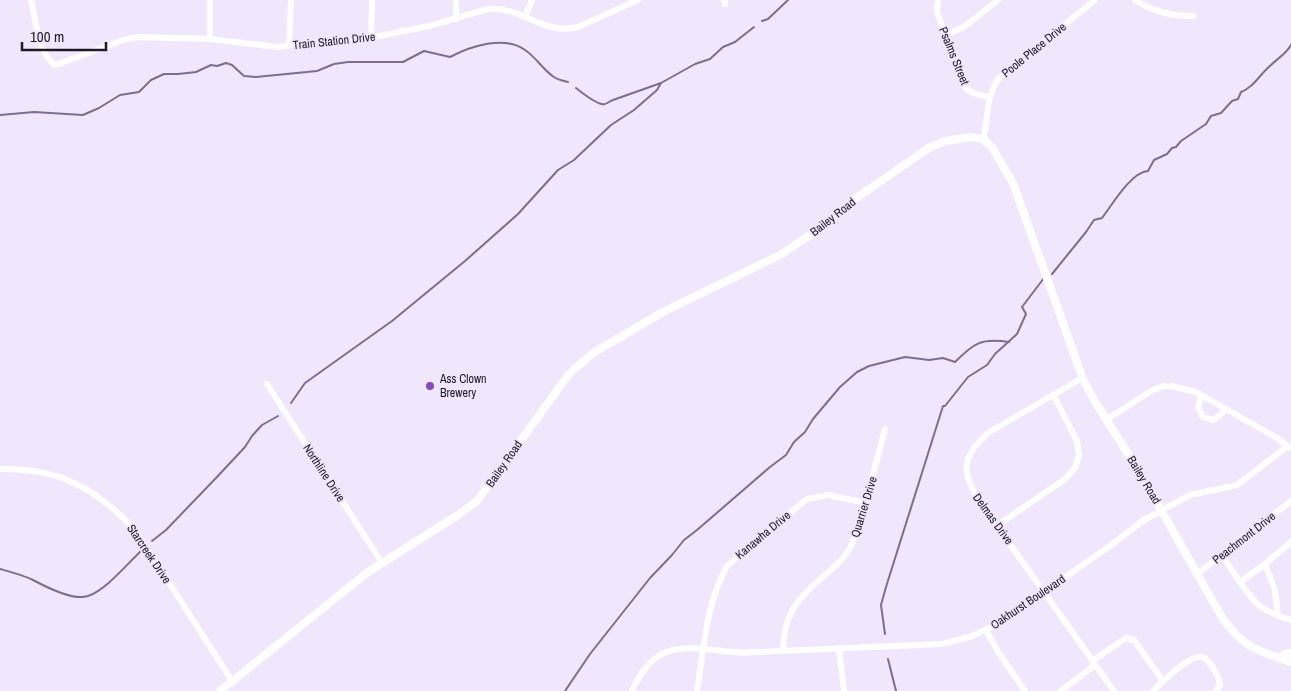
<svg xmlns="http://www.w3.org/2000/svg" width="1291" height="691" font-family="'Archivo Narrow',sans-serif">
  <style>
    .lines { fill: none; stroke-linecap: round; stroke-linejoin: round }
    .stream { stroke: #7e6d90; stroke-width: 2 }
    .minor { stroke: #fff; stroke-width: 6 }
    .tertiary { stroke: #fff; stroke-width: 8 }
    .poi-dot { fill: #8a4bc0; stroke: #f1e7fd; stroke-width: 2 }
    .labels { text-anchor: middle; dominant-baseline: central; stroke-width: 4; stroke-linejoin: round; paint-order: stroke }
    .street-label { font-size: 12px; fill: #1f1a24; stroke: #f1e7fd }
    .poi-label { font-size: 12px; fill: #1f1a24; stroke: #f1e7fd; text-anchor: start }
  </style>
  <rect width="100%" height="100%" fill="#f1e7fd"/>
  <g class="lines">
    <g class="stream">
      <polyline points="762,21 768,19 788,0"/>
      <path d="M576 88C581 92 599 106 605 104 606 104 612 100 613 100L661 83 695 64 710 59 723 47 735 42 754 27"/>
      <path d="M0 115 34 112 83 115 99 108 120 95 139 92 151 80 164 74H178L196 72 211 65 217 66 226 63 232 65 244 76 256 77 317 71 334 64 348 62H403L424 51 450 57C471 46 504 35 525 50 536 57 543 70 554 77 558 80 564 81 568 82"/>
      <path d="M1052 274 1086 232 1094 220 1102 218C1112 205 1131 172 1148 171L1154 160 1167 154 1172 148 1176 147 1181 141 1206 124 1211 116 1221 113 1232 101 1238 99 1241 92C1254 87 1260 74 1271 65 1278 58 1286 54 1291 45"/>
      <polyline points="291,403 305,383 392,321 465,261 518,214 558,170 574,160 611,125 634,110 657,90 661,83"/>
      <polyline points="152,541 166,530 216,478 245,447 252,436 262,425 278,416"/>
      <path d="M0 569C11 572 23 575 33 580 46 587 74 601 88 596 106 590 127 564 141 551"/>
      <polyline points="885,634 881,605 886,587 943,406 945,406 968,377 987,365 995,354 1017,334 1026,314 1022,307 1044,278"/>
      <polyline points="888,659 896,691"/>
      <path d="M565 691 590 654 650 578 672 555 684 540 697 530 770 467 786 455 794 442 805 432 813 419 840 387 857 372 869 366 905 357 929 360 943 358 955 362C974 343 981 338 1009 342"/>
    </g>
    <g class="minor">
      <path d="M31 0C35 17 39 58 56 65L123 40 136 37 210 39 278 47 315 42 354 41 429 26 488 9C522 6 544 36 578 27L638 0"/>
      <polyline points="456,0 456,19"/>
      <polyline points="724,0 725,4"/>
      <path d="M938 0 937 12 964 86C971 94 979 95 990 97"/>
      <path d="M1135 0C1154 12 1171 16 1193 16"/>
      <polyline points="525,17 532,0"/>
      <polyline points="945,35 964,27 998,0"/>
      <polyline points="371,38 372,0"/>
      <polyline points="210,39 210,0"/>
      <polyline points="289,45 291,0"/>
      <path d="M983 139C989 118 985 95 1000 77L1095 0"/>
      <path d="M1082 378 988 433C963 456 960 470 978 499L1114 691"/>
      <polyline points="267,384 382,563"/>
      <polyline points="1201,395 1198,408 1203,417 1213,420 1220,415 1226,408"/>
      <polyline points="1106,420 1151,391 1164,386 1171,386 1196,392 1277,438 1290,448"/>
      <path d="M0 469C60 468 96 488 136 531L232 681"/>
      <polyline points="998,525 1065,479 1075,468 1079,455 1077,441 1054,396"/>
      <path d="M1223 556C1232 570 1248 597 1261 607 1270 613 1281 617 1291 620"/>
      <polyline points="1265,564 1291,542"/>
      <polyline points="1197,574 1291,501"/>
      <polyline points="1240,582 1265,564 1275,590 1278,616"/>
      <polyline points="986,630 997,650 1025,691"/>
      <polyline points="839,648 844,691"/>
      <path d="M783 651C783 613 799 597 826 574 836 566 845 558 851 546 857 535 860 522 863 510 871 483 878 456 885 429"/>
      <polyline points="1092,661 1126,638 1134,640 1163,681"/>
      <path d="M632 691C655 639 684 647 732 652 741 653 750 652 759 652L942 644 972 636 998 624 1110 546 1144 520 1190 495 1237 485 1288 446"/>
      <path d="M697 691C704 649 706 603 727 566L807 499 828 495 866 503"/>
      <polyline points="1061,691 1095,665"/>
      <path d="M1153 691C1162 682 1190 654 1202 657 1207 658 1210 663 1213 668 1217 674 1220 679 1220 686L1216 691"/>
    </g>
    <g class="tertiary">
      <polyline points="1280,658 1287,653 1291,653"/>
      <path d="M220 691 368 572 458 515 477 501 569 374 593 353 665 311 780 255 822 227 855 199 930 147 946 141 970 137 983 139 992 147 1013 183 1083 379 1094 400 1137 468 1223 619C1242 644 1251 649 1280 658 1284 659 1287 661 1291 662"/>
    </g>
  </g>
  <circle class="poi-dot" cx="430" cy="386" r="5"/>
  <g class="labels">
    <g class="street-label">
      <text transform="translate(334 41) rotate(-6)">Train Station Drive</text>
      <text transform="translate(1034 50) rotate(-39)">Poole Place Drive</text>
      <text transform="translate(954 56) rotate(68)">Psalms Street</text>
      <text transform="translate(833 217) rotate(-38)">Bailey Road</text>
      <text transform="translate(504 464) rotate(-55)">Bailey Road</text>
      <text transform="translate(324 473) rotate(57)">Northline Drive</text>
      <text transform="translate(1144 480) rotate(59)">Bailey Road</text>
      <text transform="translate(864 507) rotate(-73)">Quarrier Drive</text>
      <text transform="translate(993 519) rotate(54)">Delmas Drive</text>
      <text transform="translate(763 535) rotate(-40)">Kanawha Drive</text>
      <text transform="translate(1244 538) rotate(-38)">Peachmont Drive</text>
      <text transform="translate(149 554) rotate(56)">Starcreek Drive</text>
      <text transform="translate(1028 602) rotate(-34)">Oakhurst Boulevard</text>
    </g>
    <g class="poi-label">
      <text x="440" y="379">Ass Clown<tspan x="440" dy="14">Brewery</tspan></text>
    </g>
  </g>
  <path d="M22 42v8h84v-8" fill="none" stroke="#1f1a24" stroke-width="2.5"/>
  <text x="30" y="42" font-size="15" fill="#1f1a24" stroke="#f1e7fd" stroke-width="4" paint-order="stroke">100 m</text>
</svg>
